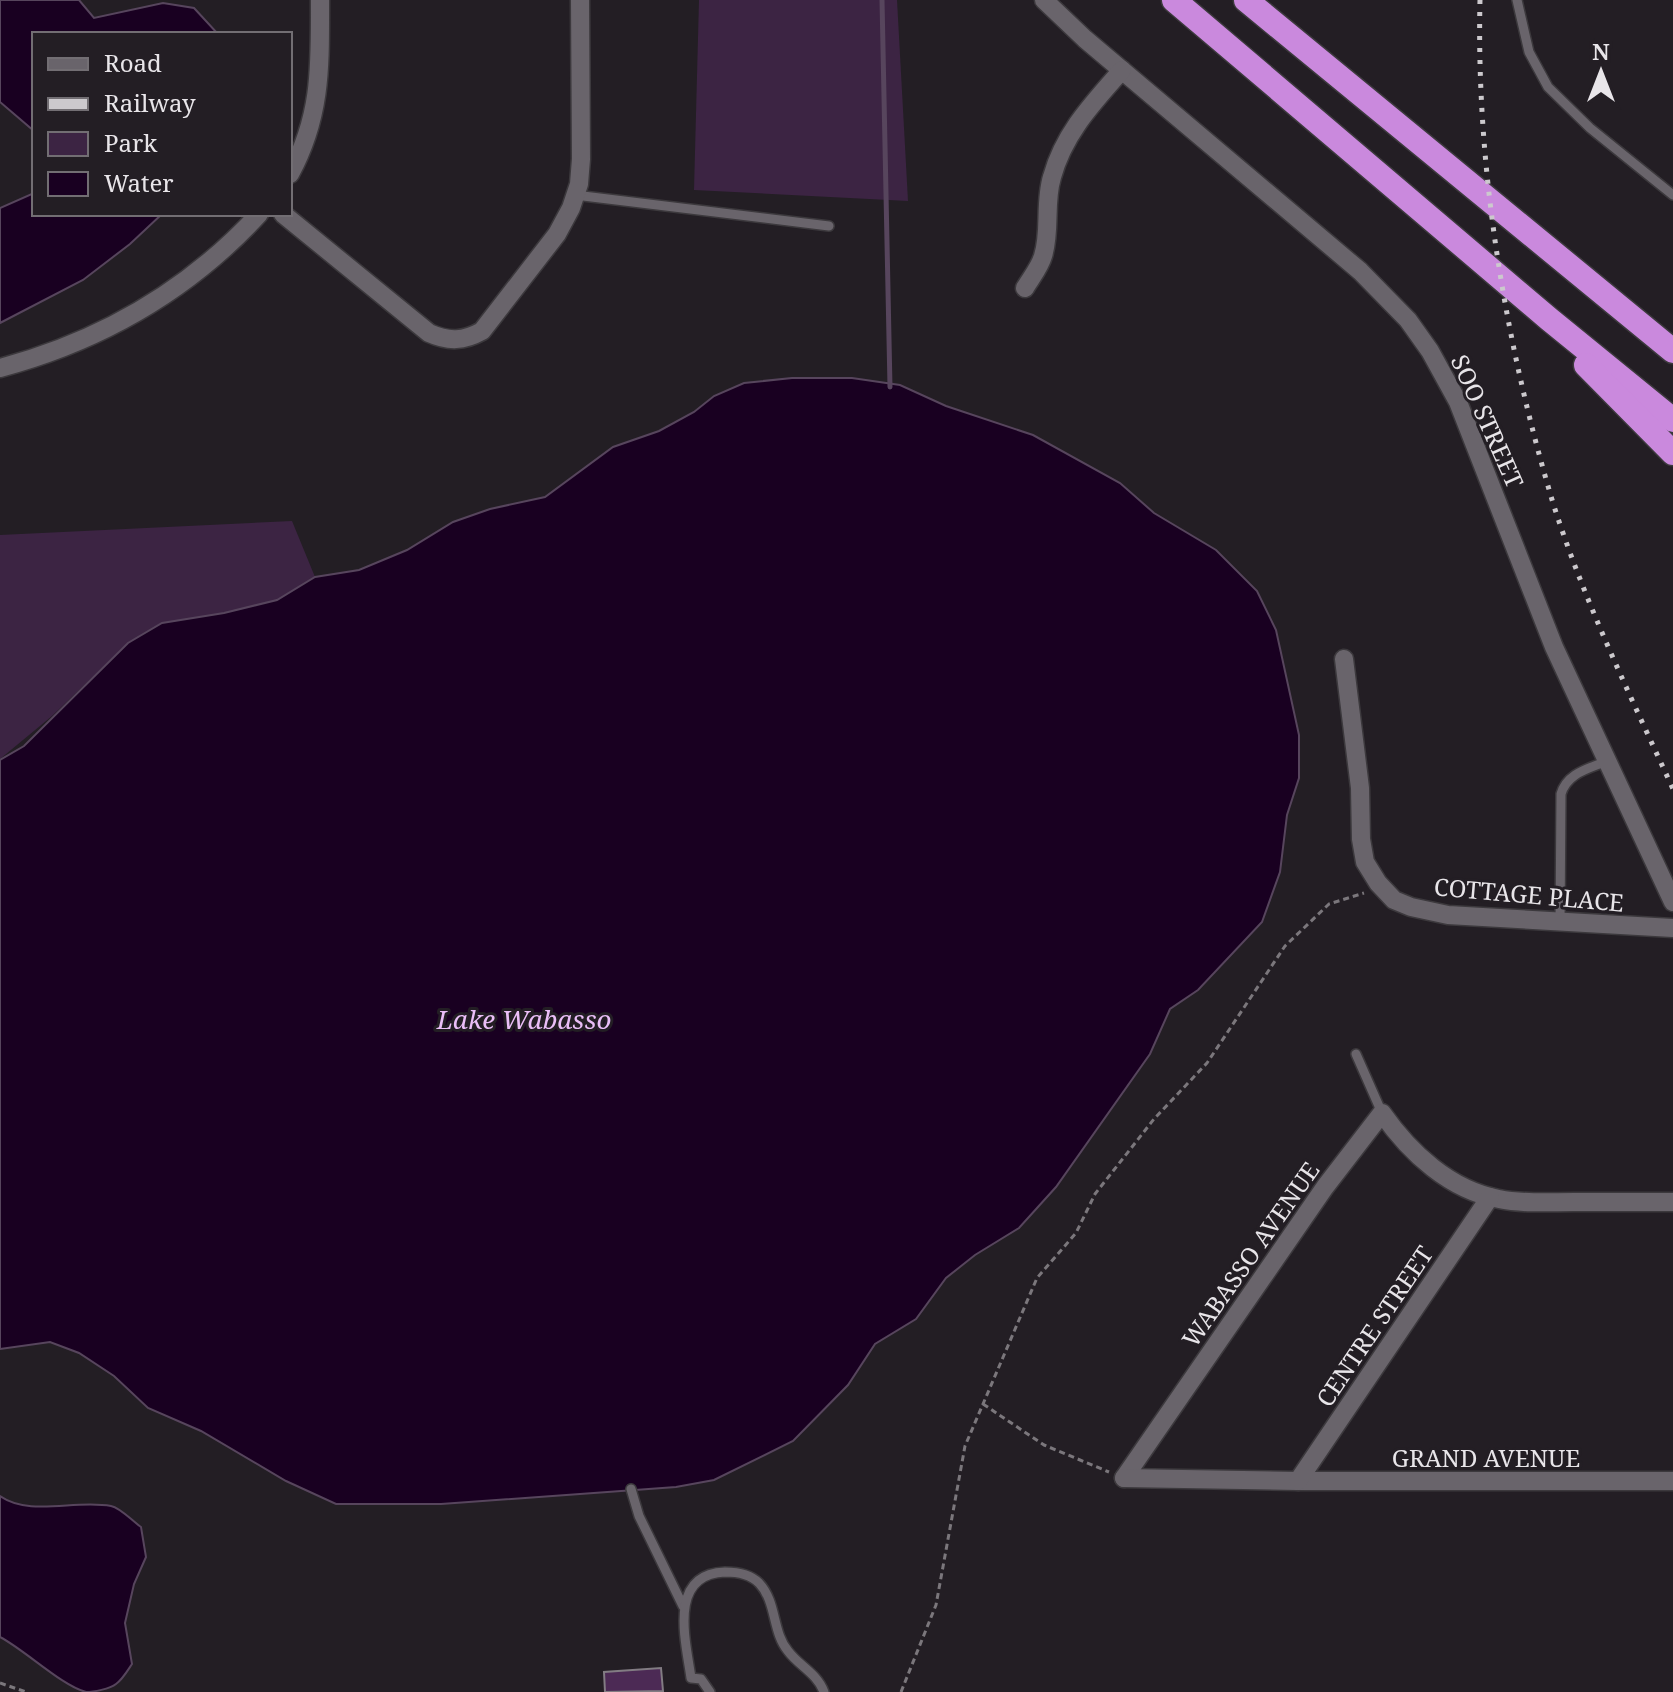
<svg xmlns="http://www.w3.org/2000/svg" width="1673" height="1692" font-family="'Noto Serif',serif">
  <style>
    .green { fill: #3c2443 }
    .water { fill: #190021; stroke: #57455d; stroke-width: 2 }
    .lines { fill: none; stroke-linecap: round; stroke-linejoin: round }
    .stream { stroke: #57455d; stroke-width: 5 }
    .building { fill: #4c2a55; stroke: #827c83; stroke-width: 2 }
    .service-casing { stroke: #3c393d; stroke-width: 12 }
    .minor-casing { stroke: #3c393d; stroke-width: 21 }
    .motorway-casing { stroke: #3c393d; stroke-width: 27 }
    .path { stroke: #7b777c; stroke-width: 3; stroke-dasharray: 6 4; stroke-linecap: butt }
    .service { stroke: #69646b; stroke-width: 9 }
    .minor { stroke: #69646b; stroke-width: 18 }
    .motorway { stroke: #ca89dd; stroke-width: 24 }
    .rail { stroke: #ccc9cd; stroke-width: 5; stroke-dasharray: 4 8; stroke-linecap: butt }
    .labels { text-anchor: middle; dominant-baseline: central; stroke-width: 6; stroke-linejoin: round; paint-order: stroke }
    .street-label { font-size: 24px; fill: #e8e5e9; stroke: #231e24 }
    .water-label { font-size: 26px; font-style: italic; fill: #eabef7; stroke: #231e24 }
  </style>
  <rect width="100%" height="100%" fill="#231e24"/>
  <g class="green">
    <polygon points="699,0 897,0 908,201 694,190"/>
    <polygon points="292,521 315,577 277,600 224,613 162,623 128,643 52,716 0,759 0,535"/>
  </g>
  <g class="water">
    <polygon points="0,0 79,0 94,18 163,3 194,8 218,34 34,34 34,131 0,102"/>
    <polygon points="34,193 34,214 162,214 130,244 83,280 0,323 0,208"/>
    <polygon points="792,378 852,378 900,385 946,406 1033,435 1120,483 1154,513 1216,550 1257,591 1276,630 1299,735 1299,778 1287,815 1280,872 1262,922 1198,990 1170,1009 1150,1054 1056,1187 1019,1228 975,1255 946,1278 916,1319 875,1344 848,1385 793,1441 714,1480 676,1487 441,1504 336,1504 286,1481 201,1431 148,1408 114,1376 79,1353 50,1342 0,1349 0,760 24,746 128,643 162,623 224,613 277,600 315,577 359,570 407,550 453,522 490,509 545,497 613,447 659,431 694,412 714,396 744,383"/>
    <path d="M0 1496C30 1517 76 1499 111 1506 121 1508 132 1521 141 1527L146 1557 134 1584 125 1623 132 1664C128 1670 122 1680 116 1684 110 1689 93 1692 86 1692 62 1686 25 1650 0 1637Z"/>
  </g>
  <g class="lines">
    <polyline class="stream" points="882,0 890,387"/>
  </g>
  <polygon class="building" points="661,1668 663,1691 605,1692 604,1672"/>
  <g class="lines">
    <g class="service-casing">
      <g id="service">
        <polyline points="1517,0 1529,52 1548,87 1590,128 1673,195"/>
        <polyline points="575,195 829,226"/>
        <path d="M1560 923 1561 794C1567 773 1588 769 1607 761"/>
        <polyline points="1356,1054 1382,1113"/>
        <polyline points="631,1489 639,1516 683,1606"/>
        <path d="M710 1692 701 1679 691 1678C686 1642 667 1574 725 1572 737 1572 750 1574 759 1583 777 1602 772 1632 788 1651 799 1666 817 1673 824 1692"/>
      </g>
    </g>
    <g class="minor-casing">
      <g id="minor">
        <polyline points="1044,0 1085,39 1360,271 1408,320 1430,351 1458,402 1554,647 1673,902"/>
        <path d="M290 174C322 115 320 65 320 0"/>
        <path d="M283 214 429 333C449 342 464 341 482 331L557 234 571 208 579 184 581 159 580 0"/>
        <path d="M1025 288C1031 278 1040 267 1043 256 1051 231 1044 203 1052 177 1064 133 1093 103 1122 70"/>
        <path d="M0 368C101 341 188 291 259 214"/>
        <polyline points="1344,659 1360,788 1361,839 1365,862 1378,883 1394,900 1411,907 1448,915 1673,928"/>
        <path d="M1124 1478 1325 1187 1382 1113C1410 1153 1450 1190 1499 1199 1523 1204 1549 1202 1574 1202 1607 1202 1640 1202 1673 1202"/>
        <polyline points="1124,1478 1298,1481 1673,1481"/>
        <polyline points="1298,1481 1490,1197"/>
      </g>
    </g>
    <g class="motorway-casing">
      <g id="motorway">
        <polyline points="1174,0 1549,319 1673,420"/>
        <polyline points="1246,0 1673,351"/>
        <polyline points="1586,365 1673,453"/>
      </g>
    </g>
    <g class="path">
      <polyline points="983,1404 1044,1445 1109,1472"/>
      <polyline points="0,1683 26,1692"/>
      <polyline points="901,1692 936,1605 965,1446 1037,1278 1076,1233 1095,1194 1154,1119 1207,1063 1285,946 1329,904 1364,893"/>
    </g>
    <use href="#service" class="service"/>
    <use href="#minor" class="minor"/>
    <use href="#motorway" class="motorway"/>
    <path class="rail" d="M1480 0C1476 167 1505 343 1553 503 1584 601 1630 695 1673 789"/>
  </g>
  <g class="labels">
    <g class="street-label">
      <text transform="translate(1488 421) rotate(66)">SOO STREET</text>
      <text transform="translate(1529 894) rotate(5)">COTTAGE PLACE</text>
      <text transform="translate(1250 1254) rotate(-55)">WABASSO AVENUE</text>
      <text transform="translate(1374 1326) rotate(-56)">CENTRE STREET</text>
      <text x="1486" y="1457">GRAND AVENUE</text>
    </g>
    <g class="water-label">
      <text x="524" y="1019">Lake Wabasso</text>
    </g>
  </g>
  <rect x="32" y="32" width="260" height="184" fill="#231e24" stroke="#726e73" stroke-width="2"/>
  <rect x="48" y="58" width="40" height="12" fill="#69646b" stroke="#726e73" stroke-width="2"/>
  <text x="104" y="72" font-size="24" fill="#e8e5e9">Road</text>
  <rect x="48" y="98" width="40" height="12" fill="#ccc9cd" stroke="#726e73" stroke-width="2"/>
  <text x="104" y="112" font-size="24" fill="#e8e5e9">Railway</text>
  <rect x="48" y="132" width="40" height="24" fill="#3c2443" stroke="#726e73" stroke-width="2"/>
  <text x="104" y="152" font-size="24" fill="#e8e5e9">Park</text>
  <rect x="48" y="172" width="40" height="24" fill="#190021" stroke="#726e73" stroke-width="2"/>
  <text x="104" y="192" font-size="24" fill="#e8e5e9">Water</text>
  <g transform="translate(1601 72)" stroke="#231e24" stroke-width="6" paint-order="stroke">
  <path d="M0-6L14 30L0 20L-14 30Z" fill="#e8e5e9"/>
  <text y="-12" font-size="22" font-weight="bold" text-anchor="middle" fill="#e8e5e9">N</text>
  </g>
</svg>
